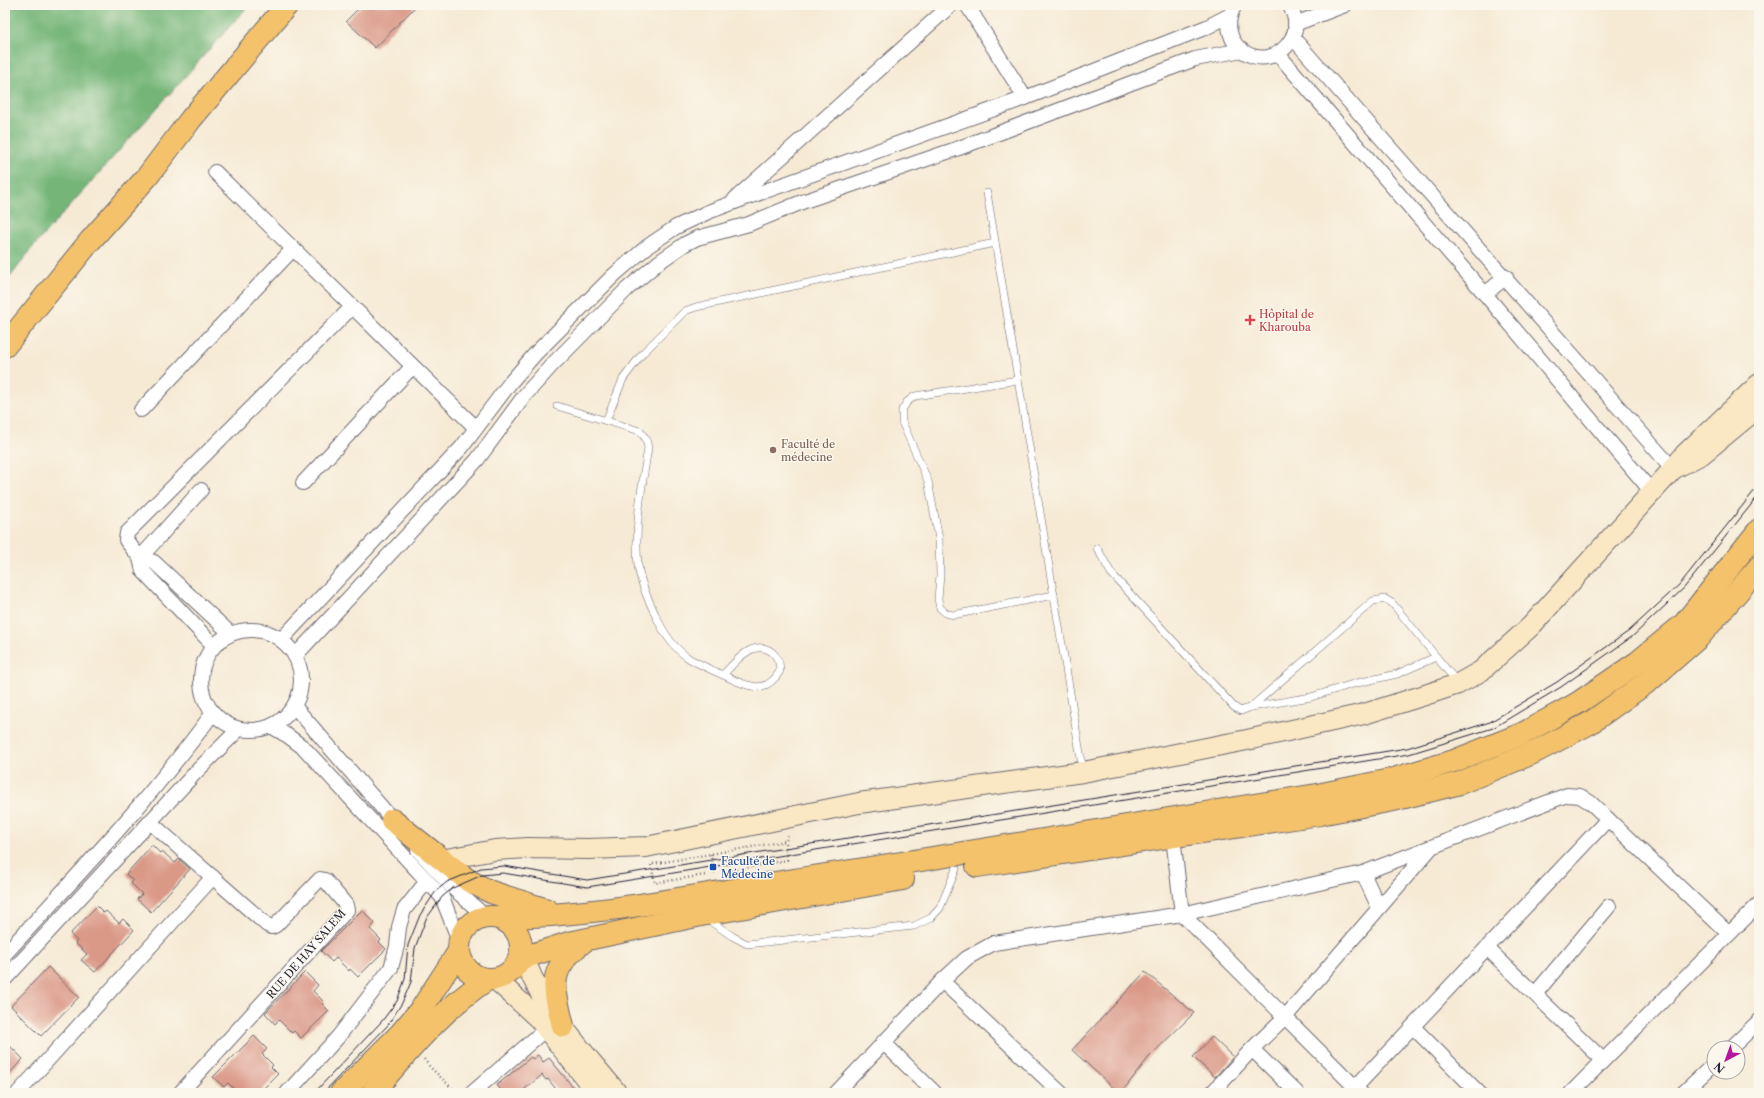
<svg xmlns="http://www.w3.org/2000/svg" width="1764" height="1098" font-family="'Libre Caslon Text',serif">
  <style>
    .forest { fill: #74b678; stroke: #4b6c5a }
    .building { fill: #da9887 }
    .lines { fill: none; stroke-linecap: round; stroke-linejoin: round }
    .lane-casing { stroke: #6c6871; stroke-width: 8 }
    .street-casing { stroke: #6c6871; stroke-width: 16 }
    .secondary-casing { stroke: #6c6871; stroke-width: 22 }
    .primary-casing { stroke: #6c6871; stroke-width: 24 }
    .highway-casing { stroke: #6c6871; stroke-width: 24 }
    .path { stroke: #6c6871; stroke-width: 2.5; stroke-dasharray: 1 3; stroke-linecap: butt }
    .lane { stroke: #fff; stroke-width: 7 }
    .street { stroke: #fff; stroke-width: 14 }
    .secondary { stroke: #fae7c3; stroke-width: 20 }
    .primary { stroke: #f3c26a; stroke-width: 22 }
    .highway { stroke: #f3c26a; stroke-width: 22 }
    .tram { stroke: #22223b; stroke-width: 1 }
    .health-dot { fill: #e0444e; stroke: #fbf7ec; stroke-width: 1.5 }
    .education-dot { fill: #8d6e63; stroke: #fbf7ec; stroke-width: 1.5 }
    .transit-dot { fill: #1a4fb4; stroke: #fbf7ec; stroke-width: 1.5 }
    .labels { text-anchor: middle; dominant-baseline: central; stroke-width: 3; stroke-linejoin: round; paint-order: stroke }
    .health-label { font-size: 11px; fill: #be3a42; stroke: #fbf7ec; text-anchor: start }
    .education-label { font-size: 11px; fill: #785e54; stroke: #fbf7ec; text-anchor: start }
    .transit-label { font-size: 11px; fill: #164399; stroke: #fbf7ec; text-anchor: start }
    .street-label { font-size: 11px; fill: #22223b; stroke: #fbf7ec }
  </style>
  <rect width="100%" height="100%" fill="#fbf7ec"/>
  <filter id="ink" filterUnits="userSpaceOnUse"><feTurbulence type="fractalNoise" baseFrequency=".025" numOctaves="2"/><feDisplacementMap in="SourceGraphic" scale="8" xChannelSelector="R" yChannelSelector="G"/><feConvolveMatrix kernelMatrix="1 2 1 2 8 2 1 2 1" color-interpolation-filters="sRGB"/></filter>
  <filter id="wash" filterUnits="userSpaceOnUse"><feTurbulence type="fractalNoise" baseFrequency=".012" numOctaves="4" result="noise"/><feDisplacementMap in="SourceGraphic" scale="16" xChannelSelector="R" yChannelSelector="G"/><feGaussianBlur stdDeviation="0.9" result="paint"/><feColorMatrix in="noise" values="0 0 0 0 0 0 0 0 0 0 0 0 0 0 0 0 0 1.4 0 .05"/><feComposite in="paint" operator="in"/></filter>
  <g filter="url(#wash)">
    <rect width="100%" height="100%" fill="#f6ead5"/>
    <polygon class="forest" points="5,5 249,5 32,248 5,284"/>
    <g id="blocks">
      <g class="building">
        <polygon points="362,5 417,5 375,48 346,21"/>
        <polygon points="152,845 160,853 162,851 175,863 179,859 190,869 151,912 137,899 142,894 131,883 133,881 126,874"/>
        <polygon points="97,906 104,913 106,911 119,923 123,919 134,930 95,972 81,960 87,954 75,943 77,941 70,934"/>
        <polygon points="362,910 375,923 370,929 381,940 379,942 386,949 358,977 350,969 349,971 336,958 332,962 321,951"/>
        <polygon points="48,967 79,997 41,1036 11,1006"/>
        <polygon points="305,972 318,985 313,991 324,1002 322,1004 329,1011 301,1038 294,1031 292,1033 279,1020 275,1024 265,1013"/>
        <polygon points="1145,972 1194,1013 1150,1056 1121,1093 1119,1093 1072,1050"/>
        <polygon points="254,1036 267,1049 262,1054 273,1065 271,1067 278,1074 259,1093 238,1093 228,1083 224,1087 213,1077"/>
        <polygon points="1212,1037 1233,1057 1215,1077 1193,1057"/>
        <polygon points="5,1041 23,1059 5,1078"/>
        <polygon points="538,1055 543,1062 549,1058 578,1093 559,1093 548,1079 546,1080 542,1075 520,1093 503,1093 497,1085 531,1057 533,1059"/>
      </g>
    </g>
  </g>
  <g filter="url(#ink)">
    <use href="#blocks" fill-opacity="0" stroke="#6c6871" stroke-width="1"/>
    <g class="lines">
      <g class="lane-casing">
        <g id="lane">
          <polyline points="987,193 1083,771"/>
          <polyline points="1018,380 915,396 907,402 902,410 902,422 928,481 939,539 940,575 938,599 940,608 946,613 953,615 1054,595"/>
          <path d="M557 406 640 431 646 439 648 448C642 486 634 527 638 565 640 582 648 599 655 614 662 630 674 649 690 659 704 667 721 674 736 681 755 689 768 691 780 671 780 663 778 657 772 652 753 638 735 662 723 675"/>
          <polyline points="606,421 623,379 642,354 685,311 696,307 995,243"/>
          <polyline points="1097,548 1111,573 1234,707 1241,711 1251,707 1373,601 1385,599 1392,603 1457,682"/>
          <polyline points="1252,707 1311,697 1353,684 1397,674 1436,657"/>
          <polyline points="707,919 732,936 747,944 914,926 931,918 940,908 956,869"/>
        </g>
      </g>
      <g class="street-casing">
        <g id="street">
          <polyline points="967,5 1025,98"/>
          <path d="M1235 5C1211 46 1267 79 1291 40 1298 29 1296 16 1289 5"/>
          <polyline points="1295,24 1345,5"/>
          <polyline points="1293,38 1673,469"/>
          <polyline points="1278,54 1485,294 1652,492"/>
          <polyline points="215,172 476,428"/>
          <polyline points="735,199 951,5"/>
          <polyline points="1485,294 1506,277"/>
          <polyline points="141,410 293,249"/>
          <polyline points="303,483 412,367"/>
          <polyline points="140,558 154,562 231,634"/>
          <polyline points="140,558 201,490"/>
          <circle cx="251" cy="680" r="50"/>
          <polyline points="281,640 462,447 510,383 536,353 614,275 648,246 676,227 708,212 743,199 1025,98 1207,27 1230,15"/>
          <polyline points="214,646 143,571 140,558 126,540 127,533 352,307"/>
          <polyline points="295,656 477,460 525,395 551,366 627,289 659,262 685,244 697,238 749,224 802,202 959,148 1195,59 1242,50"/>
          <polyline points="294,706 397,825"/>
          <polyline points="271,726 288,736 304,748 442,897 460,943"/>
          <polyline points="150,822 267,925 272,927 276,925 320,879 325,880 346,905 347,910 180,1093"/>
          <polyline points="1173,837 1182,914 1361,1093"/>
          <polyline points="418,850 453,888 486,917"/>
          <polyline points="1363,873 1379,908"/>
          <polyline points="1487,948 1603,1060"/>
          <path d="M5 954C77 876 150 799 213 713"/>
          <polyline points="5,979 196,772 239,729"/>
          <polyline points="942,981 1061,1093"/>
          <polyline points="1535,994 1609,906"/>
          <polyline points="1413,1027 1479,1093"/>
          <polyline points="883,1042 935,1093"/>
          <polyline points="1731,1048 1759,1021"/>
          <polyline points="1252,1049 1297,1093"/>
          <polyline points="18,1093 213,877"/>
          <polyline points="287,1093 338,1037 391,968 397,946 399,927 404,910 427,881"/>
          <polyline points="472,1093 547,1028"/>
          <polyline points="836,1093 942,981 967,958 994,943 1182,914 1363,873 1567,795 1580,796 1591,803 1729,934"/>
          <polyline points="1212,1093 1252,1049 1286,1016 1430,849"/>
          <polyline points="1350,1093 1608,819"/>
          <polyline points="1571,1093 1759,904"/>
          <polyline points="1683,1093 1714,1064"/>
        </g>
      </g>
      <g class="secondary-casing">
        <g id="secondary">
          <polyline points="1759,384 1685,454 1673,469 1702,454 1759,407"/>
          <polyline points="441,860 495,850 528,848 588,849 646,847 859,803 1083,772 1247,740 1364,714 1425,695 1458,684 1481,671 1531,626 1673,469"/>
          <path d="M521 947C536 1004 581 1048 617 1093"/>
          <polyline points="494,978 538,1018 597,1093"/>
        </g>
      </g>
      <g class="primary-casing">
        <polyline id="primary" points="5,346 90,241 147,177 191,119 287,5"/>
      </g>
      <g class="highway-casing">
        <g id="highway">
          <polyline points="392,820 469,881 491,892 547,910"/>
          <polyline points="977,866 1320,814 1393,800 1460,783 1533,753 1590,723 1650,680 1698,638 1759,567"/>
          <path d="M495 917C591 917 687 897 781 882 960 855 1139 823 1317 795L1390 780 1454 761 1522 734 1578 703 1638 662 1684 624 1759 530"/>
          <circle cx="490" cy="948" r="31"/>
          <polyline points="519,959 569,943 701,915 903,879"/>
          <path d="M563 1026C553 984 547 970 584 941"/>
          <polyline points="341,1093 400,1034 422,1008 459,951"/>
          <path d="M372 1093C408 1052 442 1009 488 979"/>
        </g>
      </g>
      <g class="path">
        <polyline points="711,854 714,874"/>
        <polyline points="653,864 786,841 788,834"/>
        <polyline points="651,865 655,883 705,875"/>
        <polyline points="724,872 787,860 786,841"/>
        <polyline points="424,1059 430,1067 457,1093"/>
      </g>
      <use href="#lane" class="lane"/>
      <use href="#street" class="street"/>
      <use href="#secondary" class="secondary"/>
      <use href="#primary" class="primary"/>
      <use href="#highway" class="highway"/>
      <g class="tram">
        <polyline points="314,1093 382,1021 397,1001 405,979 408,945 420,915 436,891 447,882 481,868 504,866 587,880 1407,748 1490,722 1557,682 1629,631 1680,584 1759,485"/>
        <polyline points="323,1093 388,1025 402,1003 411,982 415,948 426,919 442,897 453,888 482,875 503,873 587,887 1409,754 1493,728 1561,687 1633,636 1684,588 1759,495"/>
      </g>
    </g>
  </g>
  <path class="health-dot" d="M1248 314h4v4h4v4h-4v4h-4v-4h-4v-4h4z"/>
  <circle class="education-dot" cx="773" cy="450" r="4"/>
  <rect class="transit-dot" x="709" y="863" width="8" height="8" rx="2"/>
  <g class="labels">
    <g class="health-label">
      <text x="1259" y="314">Hôpital de<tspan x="1259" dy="13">Kharouba</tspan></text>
    </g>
    <g class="education-label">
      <text x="781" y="444">Faculté de<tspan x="781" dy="13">médecine</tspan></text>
    </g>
    <g class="transit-label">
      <text x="721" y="861">Faculté de<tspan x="721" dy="13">Médecine</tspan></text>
    </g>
    <g class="street-label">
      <text transform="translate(306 954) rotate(-49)">RUE DE HAY SALEM</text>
    </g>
  </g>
  <rect width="1764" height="1098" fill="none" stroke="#fbf7ec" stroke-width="20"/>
  <g transform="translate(1726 1060) rotate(221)"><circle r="19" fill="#fbf7ec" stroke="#a4a2a5"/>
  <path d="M0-3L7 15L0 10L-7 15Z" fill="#b5179e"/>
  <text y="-6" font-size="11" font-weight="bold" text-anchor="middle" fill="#22223b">N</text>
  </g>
</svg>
